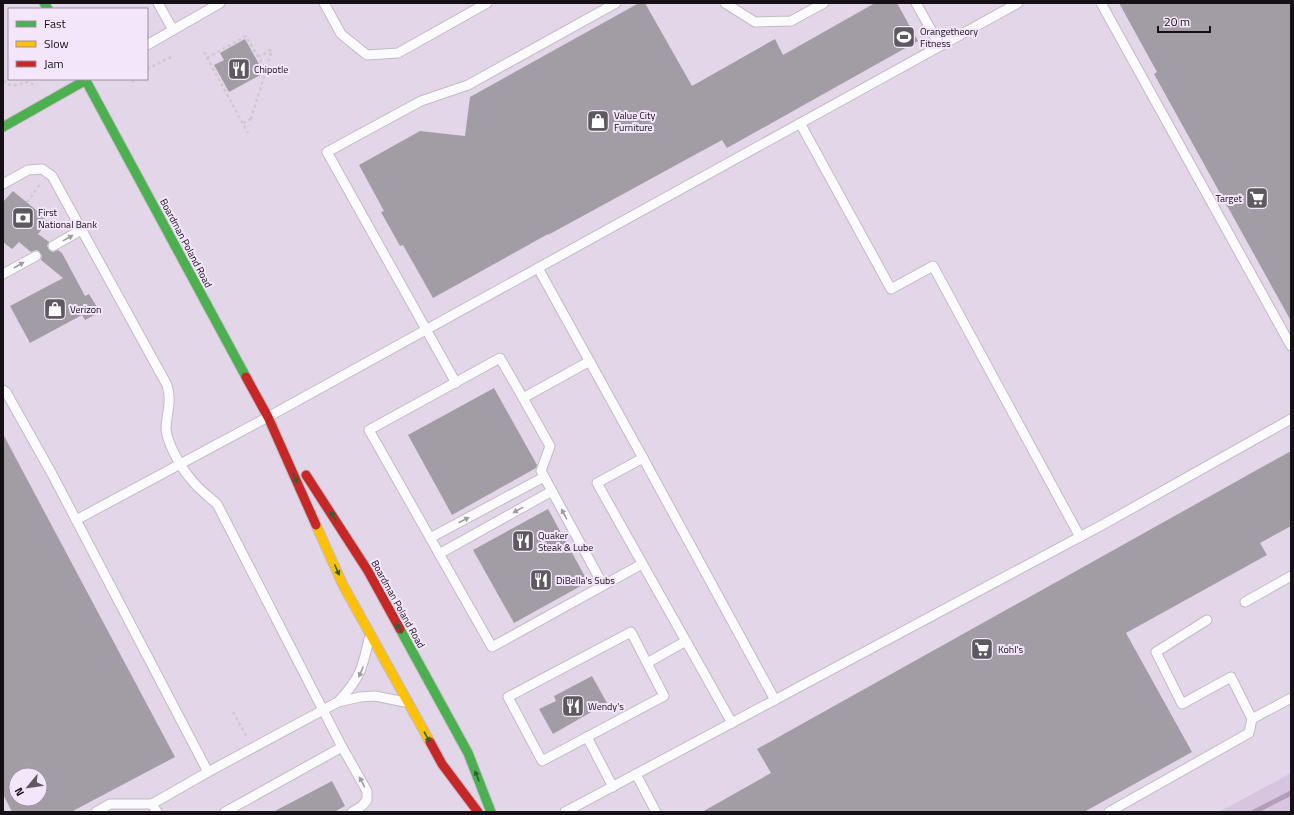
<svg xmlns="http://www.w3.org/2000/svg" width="1294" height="815" font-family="'Titillium Web',sans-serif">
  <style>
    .built { fill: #e4d6e9; fill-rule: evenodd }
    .green { fill: #d7c4de }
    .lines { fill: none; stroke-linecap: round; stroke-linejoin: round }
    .stream { stroke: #b39eba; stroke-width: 5 }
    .building { fill: #a29da4; fill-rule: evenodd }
    .lane-casing { stroke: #c1bbc4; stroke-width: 11 }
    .fast-casing { stroke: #c1bbc4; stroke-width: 11 }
    .slow-casing { stroke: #c1bbc4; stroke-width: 11 }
    .jam-casing { stroke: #c1bbc4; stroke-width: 11 }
    .path { stroke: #cccacc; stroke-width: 2.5; stroke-dasharray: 3 3; stroke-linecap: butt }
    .lane { stroke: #fbfafc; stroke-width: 9 }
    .fast { stroke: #4caf50; stroke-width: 9 }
    .slow { stroke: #ffc107; stroke-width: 9 }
    .jam { stroke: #c62828; stroke-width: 9 }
    .oneway { fill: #9f9ca0 }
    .oneway2 { fill: #306033 }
    .labels { text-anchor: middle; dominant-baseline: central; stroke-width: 4; stroke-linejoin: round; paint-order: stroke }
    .poi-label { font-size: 10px; fill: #151016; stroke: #f4e6fa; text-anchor: start }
    .street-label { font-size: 10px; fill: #151016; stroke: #f4e6fa }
  </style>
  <rect width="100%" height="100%" fill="#e5dee8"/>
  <path class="built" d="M3 3H1291V773L1219 812H3ZM9 9H147V79H9ZM16 775H40V799H16Z"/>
  <polygon class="green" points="1291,773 1291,812 1219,812"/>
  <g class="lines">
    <polyline class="stream" points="1254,812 1291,793"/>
  </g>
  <g class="building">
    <polygon points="639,3 645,3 692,86 775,39 783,55 875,3 897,3 918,41 727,148 722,140 548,235 548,234 433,298 403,245 400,246 381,212 384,211 359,165 420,131 465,136 470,97"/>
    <polygon points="1119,3 1291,3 1291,321 1154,74 1157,72"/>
    <polygon points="245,39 264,73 229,92 214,65 224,60 220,53"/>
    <polygon points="13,191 41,214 40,215 48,222 38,234 49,242 47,246 50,251 53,252 58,250 62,253 85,296 89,294 100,312 85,320 82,315 30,343 10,306 63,278 41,260 42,256 39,251 36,250 31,252 19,242 12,249 3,242 3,202"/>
    <polygon points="494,388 537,465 536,468 452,515 408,435"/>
    <path d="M3 434 175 757 71 812H12L3 794ZM16 775H40V799H16Z"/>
    <polygon points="1291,451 1291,526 1260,543 1267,555 1126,633 1192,752 1084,812 702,812 771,773 757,749"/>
    <polygon points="548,509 588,582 514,623 473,550"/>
    <polygon points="592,676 607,703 553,734 539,709 556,701 554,696"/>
    <polygon points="332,781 345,806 334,812 273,812"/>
  </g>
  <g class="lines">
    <g class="lane-casing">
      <g id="lane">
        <polyline points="158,3 173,30"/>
        <polyline points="324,3 341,34 367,55 398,53 487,3"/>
        <polyline points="725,3 755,22 791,21 824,3"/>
        <polyline points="916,3 940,46"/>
        <polyline points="1101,3 1291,346"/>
        <polyline points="147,45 220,3"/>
        <polyline points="800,123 891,289 933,266 1080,537"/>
        <path d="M3 184 28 170 42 169 52 176 167 385C172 402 167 411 166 428 166 441 181 468 190 478 197 488 208 496 217 504L342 747 225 812"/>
        <polyline points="53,246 83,229"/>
        <polyline points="538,268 643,458 597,483 732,723"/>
        <polyline points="3,274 36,256"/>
        <polyline points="590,361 523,398 500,358 369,430 492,647 642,564"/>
        <polyline points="456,383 327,152 421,101 468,85 616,3"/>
        <polyline points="3,390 6,392 52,474 208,772"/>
        <polyline points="523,398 550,446 541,471 603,585"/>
        <polyline points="643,458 775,700"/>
        <polyline points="76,520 268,417 1018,3"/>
        <polyline points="430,538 544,477"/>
        <polyline points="439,554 552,491"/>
        <polyline points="1245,602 1291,576"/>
        <polyline points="1207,620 1156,652 1182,704 1231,677 1252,719 1291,698"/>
        <polygon points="631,632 664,696 542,761 508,697"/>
        <path d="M369 639C362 670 360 678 338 702L360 697 375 696 405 702"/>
        <polyline points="647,663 686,641"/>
        <polyline points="587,737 613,787"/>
        <polyline points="342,747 367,791 367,800 362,806 352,812"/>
        <polyline points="636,774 656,812"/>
        <polyline points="96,812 110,804 152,804"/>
        <polyline points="157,812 152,804 208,772 338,702"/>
        <polyline points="565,812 1104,524 1291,419"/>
        <polyline points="1109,812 1249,733 1252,719"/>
      </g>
    </g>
    <g class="fast-casing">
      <g id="fast">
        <polyline points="44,3 48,9"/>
        <polyline points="85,79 246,377"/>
        <polyline points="3,127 86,80"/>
        <polyline points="400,629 468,753 491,812"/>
      </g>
    </g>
    <g class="slow-casing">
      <polyline id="slow" points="316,525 343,585 430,742"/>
    </g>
    <g class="jam-casing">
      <g id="jam">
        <polyline points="246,377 268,417 316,525"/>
        <polyline points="306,475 368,571 400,629"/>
        <polyline points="430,742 442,764 478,812"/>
      </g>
    </g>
    <g class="path">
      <polyline points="204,52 248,133"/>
      <polyline points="258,57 274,48"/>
      <polyline points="207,58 246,36 266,70"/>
      <polyline points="147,69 173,56"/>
      <polyline points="3,81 12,86 28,82 37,86"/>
      <polyline points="132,82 135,79"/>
      <polyline points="251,119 272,50"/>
      <polyline points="243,123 251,119 250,122"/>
      <polyline points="27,202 41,183"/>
      <polyline points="233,712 247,737"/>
    </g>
    <use href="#lane" class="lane"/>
    <use href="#fast" class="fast"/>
    <use href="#slow" class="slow"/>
    <use href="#jam" class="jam"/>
  </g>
  <defs><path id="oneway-solid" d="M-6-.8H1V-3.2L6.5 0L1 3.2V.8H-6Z"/></defs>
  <g class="oneway">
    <use href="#oneway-solid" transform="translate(68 238) rotate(-29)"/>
    <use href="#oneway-solid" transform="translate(19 265) rotate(-30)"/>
    <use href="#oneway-solid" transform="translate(518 510) rotate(151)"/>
    <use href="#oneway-solid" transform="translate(564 514) rotate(-118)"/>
    <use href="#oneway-solid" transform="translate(464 520) rotate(-28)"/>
    <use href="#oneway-solid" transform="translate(361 672) rotate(113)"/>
    <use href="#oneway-solid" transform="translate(362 782) rotate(-118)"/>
  </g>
  <g class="oneway2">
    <use href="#oneway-solid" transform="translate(295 478) rotate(66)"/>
    <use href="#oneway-solid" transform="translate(333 516) rotate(-123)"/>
    <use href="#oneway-solid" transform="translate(337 570) rotate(66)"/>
    <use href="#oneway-solid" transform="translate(399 628) rotate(-119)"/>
    <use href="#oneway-solid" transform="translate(427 737) rotate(61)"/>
    <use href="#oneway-solid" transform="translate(477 776) rotate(-111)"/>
  </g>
  <defs>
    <g id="stadium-square" transform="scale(1.15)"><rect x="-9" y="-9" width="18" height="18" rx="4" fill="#5e5860" stroke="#f4e6fa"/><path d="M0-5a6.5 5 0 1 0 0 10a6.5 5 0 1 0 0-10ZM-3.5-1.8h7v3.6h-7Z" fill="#fff"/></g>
    <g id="restaurant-square" transform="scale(1.15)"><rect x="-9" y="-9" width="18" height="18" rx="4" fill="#5e5860" stroke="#f4e6fa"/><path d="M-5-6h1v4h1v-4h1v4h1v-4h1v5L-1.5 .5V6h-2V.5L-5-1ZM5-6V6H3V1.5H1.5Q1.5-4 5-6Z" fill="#fff"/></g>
    <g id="shop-square" transform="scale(1.15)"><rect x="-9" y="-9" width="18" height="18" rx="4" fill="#5e5860" stroke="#f4e6fa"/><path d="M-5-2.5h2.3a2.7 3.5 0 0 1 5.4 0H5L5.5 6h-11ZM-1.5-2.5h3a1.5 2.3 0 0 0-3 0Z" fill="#fff"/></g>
    <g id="supermarket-square" transform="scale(1.15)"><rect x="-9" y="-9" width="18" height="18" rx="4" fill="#5e5860" stroke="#f4e6fa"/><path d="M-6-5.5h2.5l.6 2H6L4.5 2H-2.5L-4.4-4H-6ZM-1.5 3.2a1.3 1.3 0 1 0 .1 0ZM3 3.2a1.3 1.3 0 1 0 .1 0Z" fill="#fff"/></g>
    <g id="bank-square" transform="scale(1.15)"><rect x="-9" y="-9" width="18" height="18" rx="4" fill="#5e5860" stroke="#f4e6fa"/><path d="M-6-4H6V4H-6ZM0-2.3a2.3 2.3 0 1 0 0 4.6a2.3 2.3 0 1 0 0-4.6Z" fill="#fff"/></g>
  </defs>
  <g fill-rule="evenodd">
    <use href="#stadium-square" x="904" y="37"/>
    <use href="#restaurant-square" x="239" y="69"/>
    <use href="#shop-square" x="598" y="121"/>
    <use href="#supermarket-square" x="1257" y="198"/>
    <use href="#bank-square" x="23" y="218"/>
    <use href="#shop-square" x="55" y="309"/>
    <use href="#restaurant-square" x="523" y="541"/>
    <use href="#restaurant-square" x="541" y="580"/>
    <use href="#supermarket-square" x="982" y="649"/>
    <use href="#restaurant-square" x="573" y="706"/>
  </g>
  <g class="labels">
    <g class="poi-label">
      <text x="920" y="31">Orangetheory<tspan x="920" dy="12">Fitness</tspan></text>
      <text x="254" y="69">Chipotle</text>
      <text x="614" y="115">Value City<tspan x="614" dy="12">Furniture</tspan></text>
      <text x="1242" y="198" text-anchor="end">Target</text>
      <text x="38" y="212">First<tspan x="38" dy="12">National Bank</tspan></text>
      <text x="70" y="309">Verizon</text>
      <text x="538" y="535">Quaker<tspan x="538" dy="12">Steak &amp; Lube</tspan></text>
      <text x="556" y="580">DiBella's Subs</text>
      <text x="998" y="649">Kohl's</text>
      <text x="588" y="706">Wendy's</text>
    </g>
    <g class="street-label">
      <text transform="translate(186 243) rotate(62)">Boardman Poland Road</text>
      <text transform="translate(398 604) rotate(61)">Boardman Poland Road</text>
    </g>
  </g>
  <rect width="1294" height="815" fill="none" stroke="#151016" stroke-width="8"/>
  <rect x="8" y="8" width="140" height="72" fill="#f4e6fa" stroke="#9b909f"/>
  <rect x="16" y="21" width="20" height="6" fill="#4caf50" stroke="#9b909f"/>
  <text x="44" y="28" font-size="12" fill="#151016">Fast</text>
  <rect x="16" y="41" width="20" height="6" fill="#ffc107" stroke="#9b909f"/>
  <text x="44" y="48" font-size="12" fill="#151016">Slow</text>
  <rect x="16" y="61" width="20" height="6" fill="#c62828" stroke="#9b909f"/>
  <text x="44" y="68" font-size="12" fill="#151016">Jam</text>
  <g transform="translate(28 787) rotate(241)"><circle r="19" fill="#f4e6fa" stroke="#9b909f"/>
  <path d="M0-3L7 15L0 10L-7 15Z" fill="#5e5860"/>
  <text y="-6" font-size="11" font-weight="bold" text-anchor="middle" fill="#151016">N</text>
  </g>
  <path d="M1158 26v6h52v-6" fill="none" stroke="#151016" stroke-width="2"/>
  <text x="1164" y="26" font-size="12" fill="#151016" stroke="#f4e6fa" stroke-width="3" paint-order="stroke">20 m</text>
</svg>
